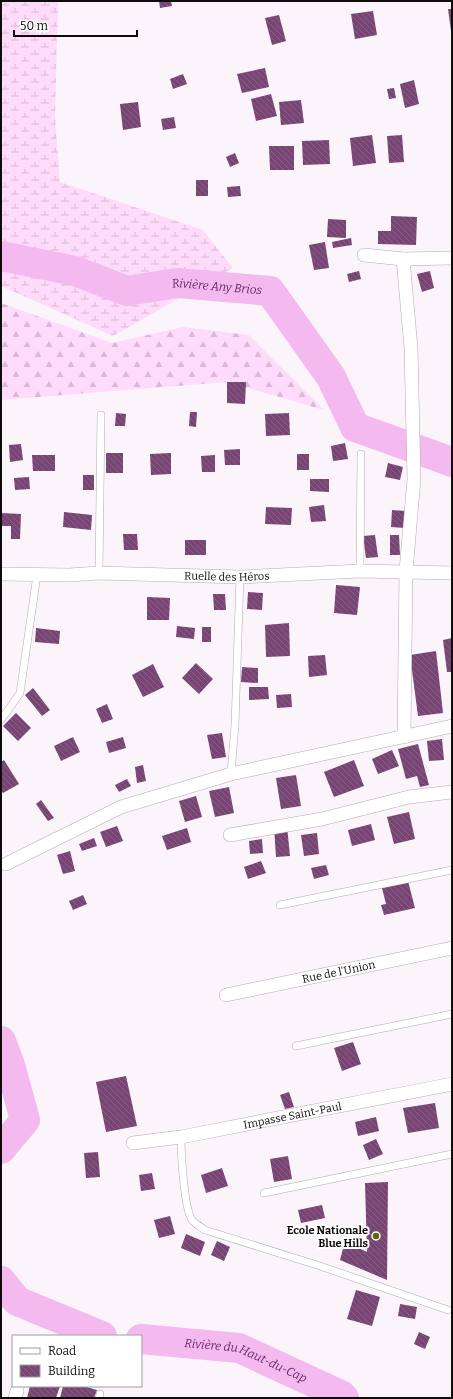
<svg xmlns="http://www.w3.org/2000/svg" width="453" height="1399" font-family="Bitter,serif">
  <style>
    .forest { fill: url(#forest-firs) }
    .wetland { fill: url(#wetland-marsh) }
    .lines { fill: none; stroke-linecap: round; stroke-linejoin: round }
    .river { stroke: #f4baf0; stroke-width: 30 }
    .building { fill: url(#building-back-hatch) }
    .service-casing { stroke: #b3abb2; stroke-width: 8 }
    .minor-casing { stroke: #b3abb2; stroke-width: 14 }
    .service { stroke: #fff; stroke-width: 7 }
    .minor { stroke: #fff; stroke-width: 13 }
    .poi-dot { fill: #5a6810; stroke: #fff; stroke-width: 1.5 }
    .labels { text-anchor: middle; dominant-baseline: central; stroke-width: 4; stroke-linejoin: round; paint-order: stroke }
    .street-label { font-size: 11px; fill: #0e0b0d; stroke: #fff }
    .poi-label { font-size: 11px; font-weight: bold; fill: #0e0b0d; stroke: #fff; text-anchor: end }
    .water-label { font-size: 12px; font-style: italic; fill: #692767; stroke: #fff }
  </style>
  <defs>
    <pattern id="forest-firs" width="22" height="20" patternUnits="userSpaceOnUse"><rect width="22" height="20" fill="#fedafb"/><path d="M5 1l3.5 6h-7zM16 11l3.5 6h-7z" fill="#d8bad6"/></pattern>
    <pattern id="wetland-marsh" width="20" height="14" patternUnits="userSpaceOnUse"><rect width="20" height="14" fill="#fedafb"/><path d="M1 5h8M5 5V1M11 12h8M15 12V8" fill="none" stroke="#d8bad6"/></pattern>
    <pattern id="building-back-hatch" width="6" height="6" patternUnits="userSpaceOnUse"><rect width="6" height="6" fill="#774474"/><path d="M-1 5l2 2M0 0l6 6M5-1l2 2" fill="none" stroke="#876084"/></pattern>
  </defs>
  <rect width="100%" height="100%" fill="#fcf4fb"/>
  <polygon class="forest" points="1,303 112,343 183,327 249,335 324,410 227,382 1,400"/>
  <polygon class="wetland" points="1,1 58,1 55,116 60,182 203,230 233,268 113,336 1,286"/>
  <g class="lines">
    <g class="river">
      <path id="s1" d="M1 256 75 271 127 291 177 283 270 291 331 377 355 427 452 462"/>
      <polyline points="1,1041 10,1065 25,1120 1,1149"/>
      <polyline points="1,1281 17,1301 102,1336"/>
      <path id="s2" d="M141 1339 239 1348 341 1395 344 1398"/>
    </g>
  </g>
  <g class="building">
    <polygon points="159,1 171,1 172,6 160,8"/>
    <polygon points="448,9 452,9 452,31 451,31"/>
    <polygon points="373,11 377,35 355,39 351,14"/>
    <polygon points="279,15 286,41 272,45 265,18"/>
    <polygon points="265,68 269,87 242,93 237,74"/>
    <polygon points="183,74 187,84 173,89 170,79"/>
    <polygon points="414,80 419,104 405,108 400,84"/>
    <polygon points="394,88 396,98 389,99 387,89"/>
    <polygon points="271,94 277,116 256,121 251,99"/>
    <polygon points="301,100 304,123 281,125 279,102"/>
    <polygon points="138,102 141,127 123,130 120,104"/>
    <polygon points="174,117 176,128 163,130 161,119"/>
    <polygon points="372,135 376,163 353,166 350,138"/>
    <polygon points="402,135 404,162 389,163 387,136"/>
    <polygon points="329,140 330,164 303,165 302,141"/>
    <polygon points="269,146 294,146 294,170 270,170"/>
    <polygon points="235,153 239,163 230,167 226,157"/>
    <rect x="196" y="180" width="12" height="16"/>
    <polygon points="240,186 241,196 228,197 227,187"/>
    <polygon points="391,216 417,217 416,245 378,244 378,231 391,231"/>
    <polygon points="328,219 346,220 346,238 327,237"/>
    <polygon points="351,238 352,245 333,248 332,242"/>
    <polygon points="325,242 329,268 314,270 309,245"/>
    <polygon points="359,271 361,279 349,282 347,274"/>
    <polygon points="430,271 434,288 422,292 417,274"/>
    <polygon points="227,382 246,382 245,404 227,403"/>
    <polygon points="190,412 197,412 196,427 189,426"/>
    <polygon points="116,413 126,414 125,426 115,426"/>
    <polygon points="289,413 290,435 266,436 265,414"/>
    <polygon points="345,443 348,459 333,461 331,446"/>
    <polygon points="21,444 23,460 10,462 9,445"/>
    <polygon points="240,449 240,465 225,465 224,450"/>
    <rect x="106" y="453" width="17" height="20"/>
    <polygon points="171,453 171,474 151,475 150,454"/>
    <rect x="297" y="454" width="12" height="16"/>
    <polygon points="32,455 55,455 55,471 33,471"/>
    <polygon points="215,455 215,472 202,472 201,456"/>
    <polygon points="388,463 403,467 400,480 385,477"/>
    <rect x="83" y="475" width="11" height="15"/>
    <polygon points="29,477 30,489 15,490 14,478"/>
    <polygon points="310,479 329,479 329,492 310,491"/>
    <polygon points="324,505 326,521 311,522 309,507"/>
    <polygon points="266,507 292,508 291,525 265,524"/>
    <polygon points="392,510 406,511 405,528 391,527"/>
    <polygon points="64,512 92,515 91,530 63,527"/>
    <polygon points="1,513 21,514 20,539 11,539 11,526 1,526"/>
    <polygon points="123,534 137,534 138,550 124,550"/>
    <polygon points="375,535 378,557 366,558 363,536"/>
    <polygon points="390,535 399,535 400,555 390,555"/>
    <rect x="185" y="540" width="21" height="15"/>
    <polygon points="336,585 360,587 357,615 334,613"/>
    <polygon points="248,592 263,593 262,610 247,609"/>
    <polygon points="213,594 225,594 226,610 214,610"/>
    <polygon points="147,597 170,598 169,620 147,620"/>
    <polygon points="289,623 290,656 266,657 265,625"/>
    <polygon points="177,626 195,628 194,639 176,637"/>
    <rect x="202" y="627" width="9" height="15"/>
    <polygon points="36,628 60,631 59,644 35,642"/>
    <polygon points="452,638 452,672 447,672 443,640"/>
    <polygon points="436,651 443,713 418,716 410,655"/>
    <polygon points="325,655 327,675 309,677 308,656"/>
    <polygon points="196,663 213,679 199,694 182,678"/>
    <polygon points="153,664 164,687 143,697 132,675"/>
    <polygon points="242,667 258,668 258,683 241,682"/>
    <polygon points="249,687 268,687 269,699 249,700"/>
    <polygon points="33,688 50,710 42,716 25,695"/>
    <polygon points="291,694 292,707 277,708 276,695"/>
    <polygon points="107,704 113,719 102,723 96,709"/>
    <polygon points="16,713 31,728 18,741 3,726"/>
    <polygon points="222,733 226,757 212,759 207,735"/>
    <polygon points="73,737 80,752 61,761 54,746"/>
    <polygon points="123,737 126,748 109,753 106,742"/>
    <polygon points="442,739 444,760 429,761 427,741"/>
    <polygon points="418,744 429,785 420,787 417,776 406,779 398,749"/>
    <polygon points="392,750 399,766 378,774 372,759"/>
    <polygon points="4,760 19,784 3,793 1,790 1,762"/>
    <polygon points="354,760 364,786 334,797 324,772"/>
    <polygon points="143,765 146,781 137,783 135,767"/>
    <polygon points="296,775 301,806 281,809 276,778"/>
    <polygon points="127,779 131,786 119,792 115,785"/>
    <polygon points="229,787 234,813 215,817 209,791"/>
    <polygon points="196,796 202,817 185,822 179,801"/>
    <polygon points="41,800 54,818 48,821 36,804"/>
    <polygon points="409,812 415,839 394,844 387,817"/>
    <polygon points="371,824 375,840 352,846 348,830"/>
    <polygon points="117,826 123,841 106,847 100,832"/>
    <polygon points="287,826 290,856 276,857 274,827"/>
    <polygon points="187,828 191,842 167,850 162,836"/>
    <polygon points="317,833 319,854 304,856 301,835"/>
    <polygon points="94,838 97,846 82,851 79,844"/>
    <polygon points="262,839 263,853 250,854 249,841"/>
    <polygon points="70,851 75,871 63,874 57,855"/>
    <polygon points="261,861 266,873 248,879 244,867"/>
    <polygon points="326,865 329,875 314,879 311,868"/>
    <polygon points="408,881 415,908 384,915 381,905 386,904 382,888"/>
    <polygon points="83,895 87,904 73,910 69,901"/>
    <polygon points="353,1042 361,1064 342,1071 334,1048"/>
    <polygon points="126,1076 137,1126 106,1132 96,1082"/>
    <polygon points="289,1092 294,1107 285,1109 280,1095"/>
    <polygon points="435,1103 439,1128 408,1133 403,1108"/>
    <polygon points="376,1117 379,1131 358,1136 355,1122"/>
    <polygon points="376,1139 383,1154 369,1160 363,1145"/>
    <polygon points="98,1152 100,1177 86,1178 84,1153"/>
    <polygon points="288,1156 292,1179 274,1182 270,1159"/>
    <polygon points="222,1168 228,1186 206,1193 201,1175"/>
    <polygon points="152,1173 155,1189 141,1191 139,1175"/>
    <polygon points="388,1182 387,1280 340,1260 345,1241 367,1252 365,1183"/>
    <polygon points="322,1205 325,1218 301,1223 298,1210"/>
    <polygon points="170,1216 175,1234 159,1238 154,1220"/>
    <polygon points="186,1234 205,1242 200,1256 181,1248"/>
    <polygon points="217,1241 230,1247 224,1261 211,1255"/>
    <polygon points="356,1290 380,1297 372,1326 347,1319"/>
    <polygon points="400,1304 417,1307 415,1319 398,1316"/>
    <polygon points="419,1332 430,1337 425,1349 414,1344"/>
    <polygon points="30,1386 60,1386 56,1398 27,1398"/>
    <polygon points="63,1386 83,1386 97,1390 94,1398 60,1398"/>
  </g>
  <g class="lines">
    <g class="service-casing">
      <g id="service">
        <polyline points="360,571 361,454"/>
        <polyline points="99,573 101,415"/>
        <polyline points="1,720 20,693 37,575"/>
        <polyline points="231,774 235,725 240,577"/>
        <polyline points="280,905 452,870"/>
        <polyline points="296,1046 452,1014"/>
        <path d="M181 1137C181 1153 184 1208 192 1220 195 1224 201 1227 205 1230L317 1265 448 1310"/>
        <polyline points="264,1193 452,1154"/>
        <polyline points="99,1398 100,1394"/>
      </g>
    </g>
    <g class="minor-casing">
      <g id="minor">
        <polyline points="364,255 403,259 452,258"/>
        <polyline points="403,259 411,348 414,479 406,571 404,737"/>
        <path id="s3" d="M1 574 69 575 99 573 240 577 360 571 452 573"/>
        <polyline points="230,835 322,819 409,797 452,792"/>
        <polyline points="6,864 121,807 231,774 452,726"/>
        <path id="s4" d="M226 995 452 948"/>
        <path id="s5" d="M133 1143 181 1137 452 1084"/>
        <polyline points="15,1398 17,1391"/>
      </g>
    </g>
    <use href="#service" class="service"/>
    <use href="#minor" class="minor"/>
  </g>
  <circle class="poi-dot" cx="376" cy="1236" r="4"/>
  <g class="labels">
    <g class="street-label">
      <text stroke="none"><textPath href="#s3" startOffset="226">Ruelle des Héros</textPath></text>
      <text stroke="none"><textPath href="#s4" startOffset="115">Rue de l'Union</textPath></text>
      <text stroke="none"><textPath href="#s5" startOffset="162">Impasse Saint-Paul</textPath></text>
    </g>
    <g class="poi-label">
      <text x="368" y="1230">Ecole Nationale<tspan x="368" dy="13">Blue Hills</tspan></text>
    </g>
    <g class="water-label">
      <text stroke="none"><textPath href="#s1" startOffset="222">Rivière Any Brios</textPath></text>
      <text stroke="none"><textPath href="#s2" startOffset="108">Rivière du Haut-du-Cap</textPath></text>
    </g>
  </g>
  <rect width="453" height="1399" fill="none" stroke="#0e0b0d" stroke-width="4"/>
  <rect x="12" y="1335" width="130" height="52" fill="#ffffff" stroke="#9f9d9e"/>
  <rect x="20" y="1348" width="20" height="6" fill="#ffffff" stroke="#9f9d9e"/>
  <text x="48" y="1355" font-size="12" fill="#0e0b0d">Road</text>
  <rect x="20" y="1365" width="20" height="12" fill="url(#building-back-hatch)" stroke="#9f9d9e"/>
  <text x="48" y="1375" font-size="12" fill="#0e0b0d">Building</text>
  <path d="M14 30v6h123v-6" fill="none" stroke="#0e0b0d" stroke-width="2"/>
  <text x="20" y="30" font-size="12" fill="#0e0b0d" stroke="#ffffff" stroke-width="3" paint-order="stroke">50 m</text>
</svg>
